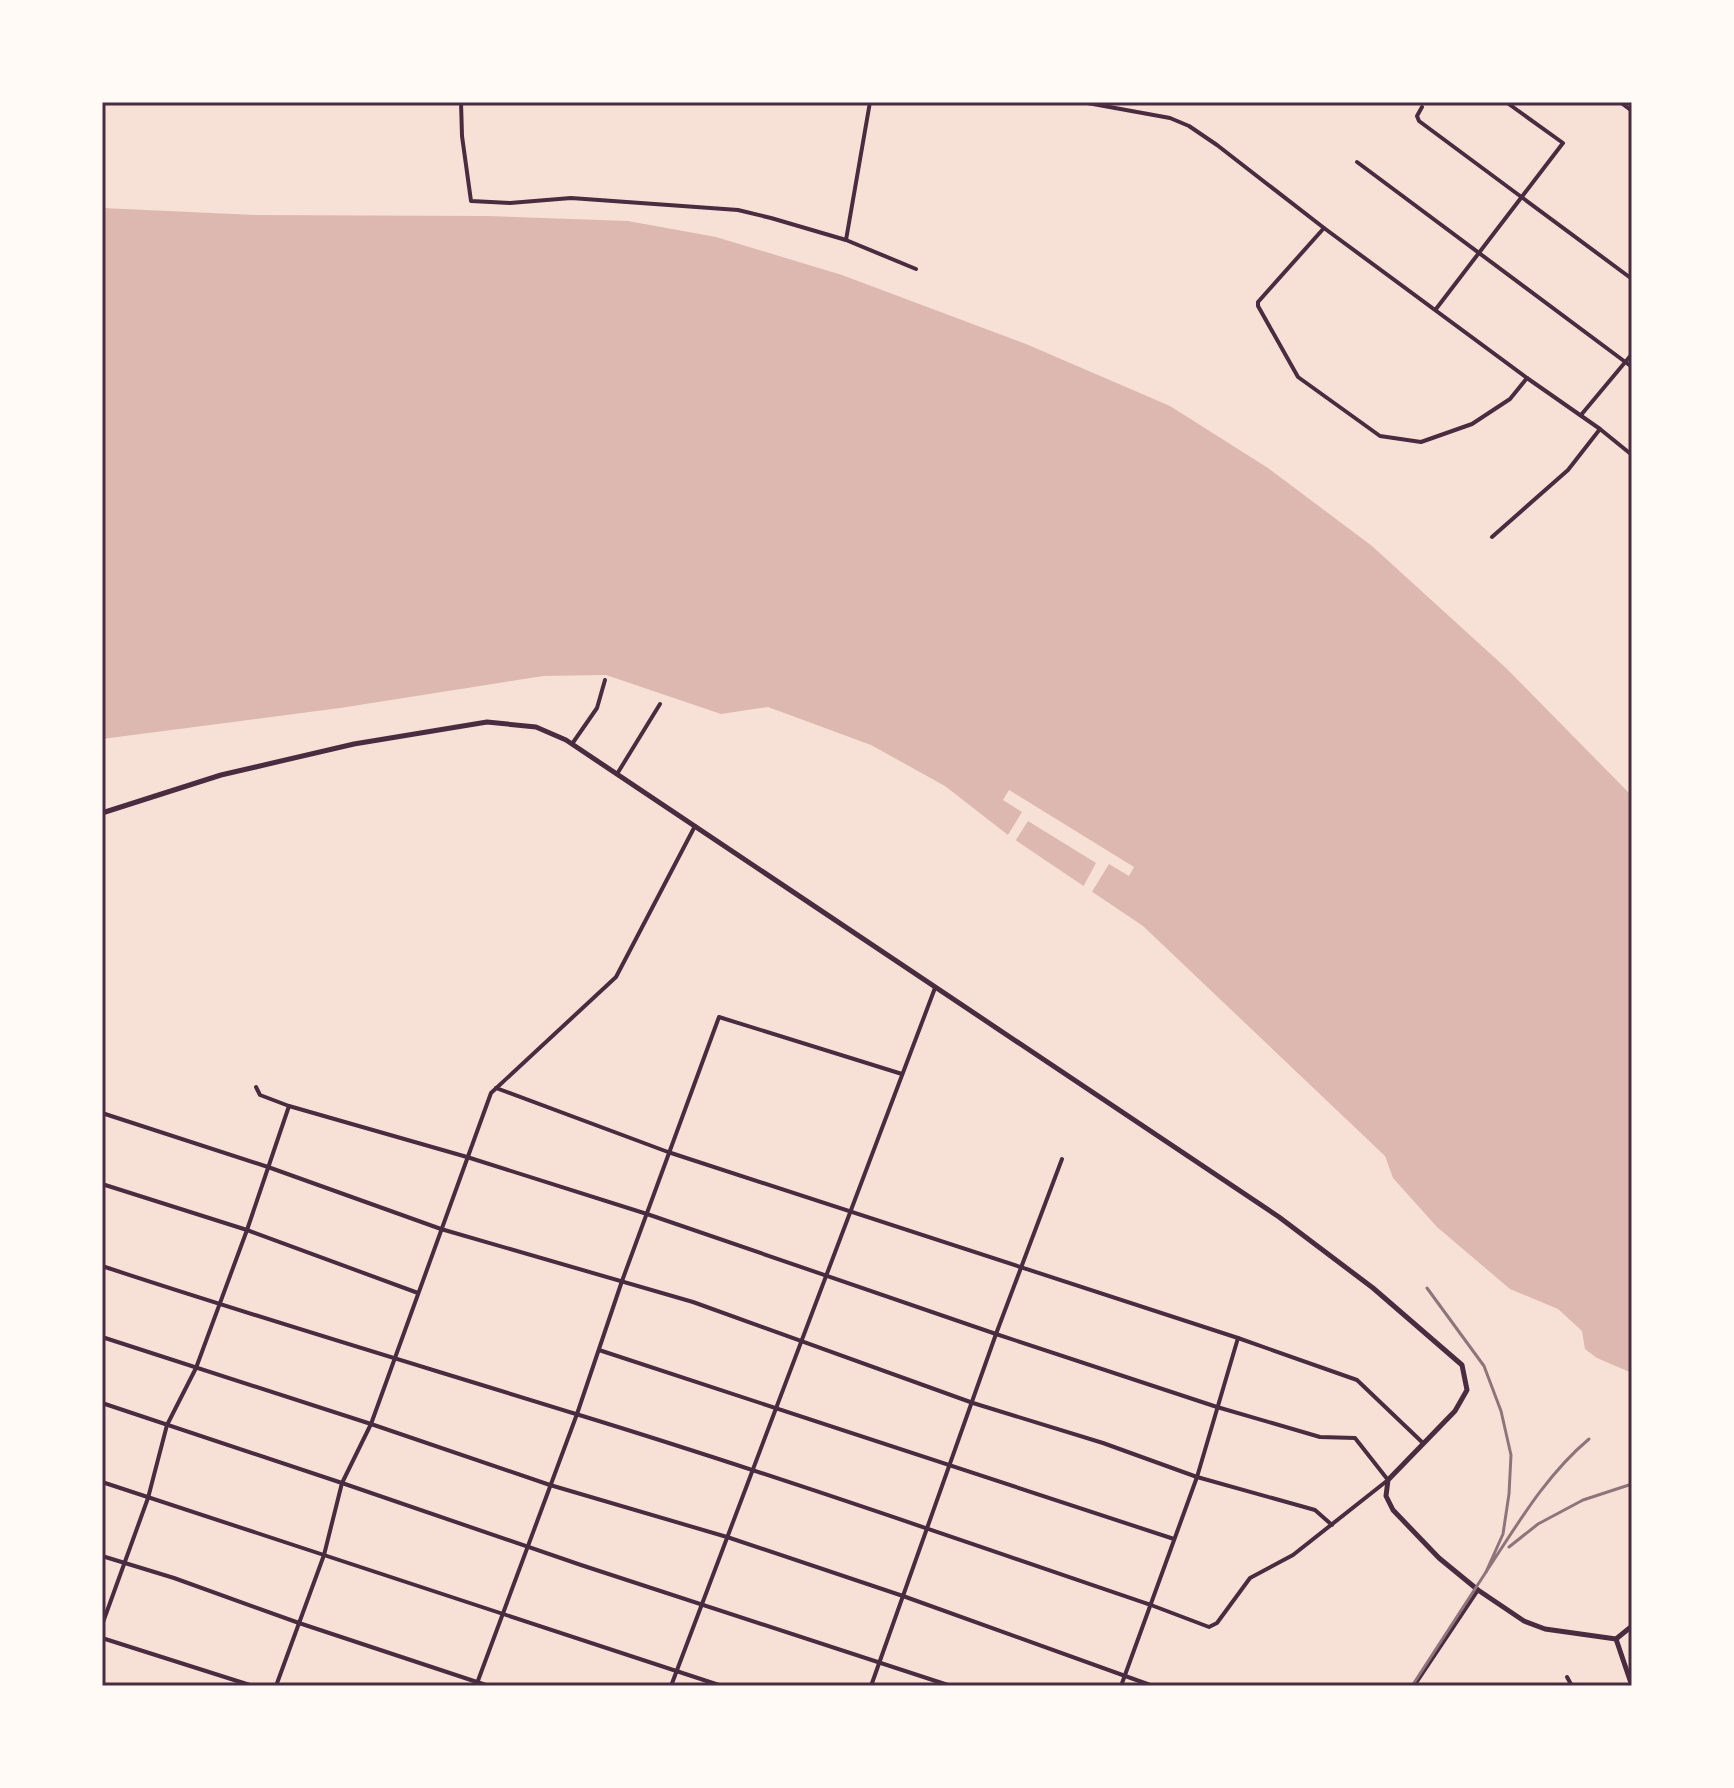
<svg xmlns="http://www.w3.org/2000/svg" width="1734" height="1788" font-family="Quicksand,sans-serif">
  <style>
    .water { fill: #dcb8b0 }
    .pier { fill: #f7e1d7 }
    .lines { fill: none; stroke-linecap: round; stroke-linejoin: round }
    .minor { stroke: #4a2c40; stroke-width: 4 }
    .tertiary { stroke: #4a2c40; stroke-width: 5 }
    .rail { stroke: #8f747c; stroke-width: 3 }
    .neatline { fill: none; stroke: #4a2c40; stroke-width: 3 }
  </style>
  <rect width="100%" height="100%" fill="#f7e1d7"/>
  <polygon class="water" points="102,208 255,215 487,216 628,221 716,237 842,275 1026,344 1170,406 1268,468 1372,546 1506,668 1632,796 1632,1373 1597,1358 1585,1349 1582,1331 1558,1309 1510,1289 1437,1227 1393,1178 1385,1156 1143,926 1008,835 945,786 871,745 768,707 721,714 606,675 543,676 340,708 102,739"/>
  <polygon class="pier" points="1009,790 1134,867 1129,876 1109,864 1090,895 1082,889 1096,863 1028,821 1014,843 1006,838 1022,812 1003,800"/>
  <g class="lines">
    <g class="minor">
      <polyline points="461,102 462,136 471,201 510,203 571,198 738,210 771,218 846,240 916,269"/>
      <polyline points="1082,102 1170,118 1189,126 1217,145 1324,228 1527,378 1600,429 1632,455"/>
      <polyline points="1620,102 1632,111"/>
      <polyline points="1422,107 1417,116 1419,121 1632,279"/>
      <polyline points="1357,162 1632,367"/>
      <polyline points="1324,228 1258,302 1258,306 1298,377 1380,436 1421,442 1472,424 1510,399 1527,378"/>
      <polyline points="846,240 870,102"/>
      <polyline points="1436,309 1563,143 1506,102"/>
      <polyline points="1581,415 1632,354"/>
      <polyline points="1492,537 1568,470 1600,429"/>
      <polyline points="572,744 597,708 605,680"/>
      <polyline points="617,774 660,704"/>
      <polyline points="496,1088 668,1152 1238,1338 1357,1380 1423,1443"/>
      <polyline points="102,1113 268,1167 441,1229 693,1302 973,1403 1103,1443 1197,1477 1315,1510 1332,1525"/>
      <polyline points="102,1184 247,1230 418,1293"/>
      <path d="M102 1266C259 1318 418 1365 576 1414 769 1473 960 1540 1151 1605L1209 1627 1217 1623 1250 1578 1293 1555 1388 1480 1355 1438 1320 1437 1217 1407 996 1334 647 1214 467 1157 289 1106"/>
      <polyline points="102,1337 371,1424 550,1485 727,1537 903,1596 1153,1686"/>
      <polyline points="599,1350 1174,1539"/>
      <polyline points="102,1403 342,1483 581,1565 951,1686"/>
      <polyline points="102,1482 722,1686"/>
      <polyline points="102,1556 174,1578 299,1623 489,1686"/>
      <polyline points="102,1625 148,1498 167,1425 196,1368 247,1230 289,1106 260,1095 256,1087"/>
      <polyline points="102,1638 253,1686"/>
      <polyline points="1567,1677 1572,1686"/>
      <polyline points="276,1686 324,1555 342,1483 371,1424 491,1093 616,977 695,826"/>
      <polyline points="476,1686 577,1414 622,1281 719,1017 902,1074"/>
      <polyline points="671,1686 935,988"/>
      <polyline points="871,1686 996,1334 1062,1159"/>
      <polyline points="1121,1686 1197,1477 1238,1338"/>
      <polyline points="1414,1686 1478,1590"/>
    </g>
    <g class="tertiary">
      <polyline points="102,813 221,775 354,744 487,722 536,727 566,740 1279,1217 1373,1288 1462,1365 1467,1390 1455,1411 1388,1480 1386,1496 1393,1510 1439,1558 1478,1590 1524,1621 1545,1629 1616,1639"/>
      <polyline points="1632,1686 1616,1639 1632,1626"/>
    </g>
    <g class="rail">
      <path d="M1427 1288 1484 1366 1501 1411 1511 1455 1509 1494 1503 1534 1486 1572C1517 1525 1546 1475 1589 1439"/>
      <polyline points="1509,1547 1538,1524 1583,1500 1632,1484"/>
      <polyline points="1412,1686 1486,1572"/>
    </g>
  </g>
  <rect width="1734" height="1788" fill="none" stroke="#fffaf5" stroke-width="208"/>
  <rect x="104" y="104" width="1526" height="1580" class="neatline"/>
</svg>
